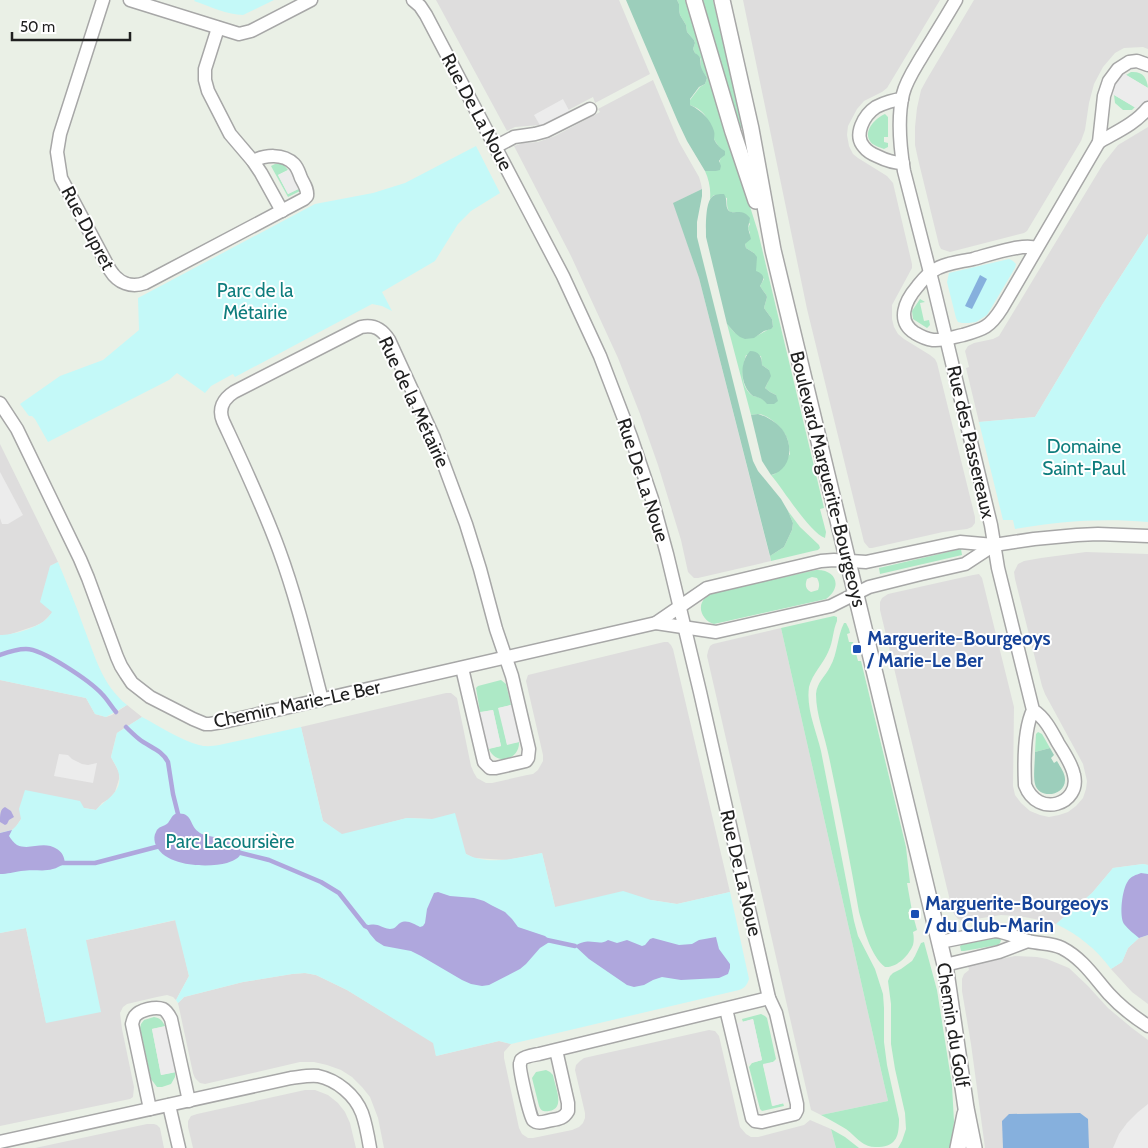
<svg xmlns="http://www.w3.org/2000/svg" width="1148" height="1148" font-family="Cabin,sans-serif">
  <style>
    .residential { fill: #dedddd }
    .grass { fill: #ade9c6; fill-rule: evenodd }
    .forest { fill: #9ccebb }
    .park { fill: #c4f9f8 }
    .pitch { fill: #86b0dd }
    .parking { fill: #ececec }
    .water { fill: #afa7dd }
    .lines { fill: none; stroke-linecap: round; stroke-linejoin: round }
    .stream { stroke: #afa7dd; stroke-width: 4.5 }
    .minor-casing { stroke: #a7a7a7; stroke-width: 15 }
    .tertiary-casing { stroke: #a7a7a7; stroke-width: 18 }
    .minor { stroke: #fff; stroke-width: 12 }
    .tertiary { stroke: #fff; stroke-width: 15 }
    .transit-dot { fill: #1a4fb4; stroke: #fff; stroke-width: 2 }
    .labels { text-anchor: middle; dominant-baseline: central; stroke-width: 4; stroke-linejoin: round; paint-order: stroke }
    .street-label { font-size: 19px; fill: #202020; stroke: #fff }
    .park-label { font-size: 19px; fill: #0e7d7d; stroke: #fff }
    .transit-label { font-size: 19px; font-weight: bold; fill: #164399; stroke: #fff; text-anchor: start }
  </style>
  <rect width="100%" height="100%" fill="#eaf0e6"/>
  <g class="residential">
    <polygon points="436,0 619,0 650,74 595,103 593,97 540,125 515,127 507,131"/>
    <polygon points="743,0 940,0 887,88 882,92 864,101 857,109 848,126 847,135 849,146 853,154 858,158 887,176 893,183 912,264 912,268 892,305 892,319 894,327 898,334 904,339 930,355 935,359 937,363 975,517 975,523 972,527 967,529 943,532 872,548 869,548 864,542 807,309"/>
    <polygon points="974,0 1148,0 1148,49 1143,47 1124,48 1115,53 1103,67 1094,84 1089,103 1085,130 1081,141 1027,231 1024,233 950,252 941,249 939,245 918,159 915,145 915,127 917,108 921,90 927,79"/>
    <polygon points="653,80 679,142 699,177 701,184 702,189 674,203 699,278 771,561 698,578 694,578 688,572 681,540 658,465 640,414 618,358 571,256 514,146 523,143 538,142 555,136 600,112 598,109"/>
    <polygon points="1148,127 1148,234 1102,305 1035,417 979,422 966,368 969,367 965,351 968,346 974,343 993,339 999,336 1103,164 1118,145"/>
    <polygon points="0,444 58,562 50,566 53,612 43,622 35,626 8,635 0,635"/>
    <polygon points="1086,552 1148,554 1148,865 1143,864 1113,868 1092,893 1056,924 1045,921 1019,916 1001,915 963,921 958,919 954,914 952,909 880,610 880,602 882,598 888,594 973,575 979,574 982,578 1014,707 1013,786 1015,795 1021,803 1030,811 1040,815 1049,817 1059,815 1068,812 1076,806 1083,798 1086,789 1087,781 1083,764 1045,694 1042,686 1015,579 1014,572 1018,564 1024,561 1041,558"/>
    <polygon points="781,628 888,1101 821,1115 811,1110 707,656 708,651 710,646 713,644"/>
    <polygon points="664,642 668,642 671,645 673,649 730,892 677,904 651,900 555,907 542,853 507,860 474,858 466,854 432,819 407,818 342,835 323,821 301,727 446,693 451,693 457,698 471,766 474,773 477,778 486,783 492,783 527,775 533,774 538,770 543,761 543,755 526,681 528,675"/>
    <polygon points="0,680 86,698 95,714 106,717 112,715 127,705 142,717 117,733 111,757 119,772 119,779 115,792 109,799 102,803 96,810 84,808 21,815 21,819 15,828 12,830 0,833"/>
    <polygon points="176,920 189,976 176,1000 173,997 167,995 157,997 127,1004 123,1007 120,1013 122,1029 134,1087 133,1097 130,1099 0,1126 0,933 26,928 46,1022 86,940"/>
    <polygon points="1148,935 1148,1004 1132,992 1111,969 1122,962 1128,948 1139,938"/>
    <polygon points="1015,956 1037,957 1047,959 1069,968 1088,986 1108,1008 1132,1028 1148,1040 1148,1148 985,1148 971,1044 962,991 962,979 964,974 969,970 968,966"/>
    <polygon points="305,973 316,975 347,990 434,1043 436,1056 499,1041 511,1044 504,1052 504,1058 519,1128 522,1134 528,1138 533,1138 572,1130 579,1127 583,1123 585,1118 585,1113 575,1070 576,1065 580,1061 584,1058 709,1030 715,1031 719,1036 740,1127 746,1134 751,1137 758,1137 804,1125 810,1120 831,1129 836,1148 384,1148 378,1118 370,1097 362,1087 352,1077 341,1070 327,1065 314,1062 300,1062 205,1084 200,1083 195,1078 193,1073 178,1003 184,997 243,982 292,974"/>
    <polygon points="305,1090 315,1090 328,1095 338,1103 345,1112 350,1123 356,1148 193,1148 188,1127 188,1121 191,1116 197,1114"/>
    <polygon points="147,1124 154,1124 157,1125 160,1128 164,1148 35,1148"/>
  </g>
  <g class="grass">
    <path d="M677 0H685L758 232 824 508 820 509 826 532 825 538C810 533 783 489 771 475L775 474 790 454C789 449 789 443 787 438 783 428 770 416 759 414 757 414 753 415 751 415L727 324 735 333 754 337C758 335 770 329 773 327L772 319 764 308C768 292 769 300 760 286L764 279 756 272 754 253 746 248 745 244 750 233 748 228 750 224 740 212C727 214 727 210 727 198L714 195 710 199C711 189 709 180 705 171H716C718 167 720 161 721 157 722 149 717 145 714 139 706 123 711 113 690 105V100L700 87 705 84 707 78 701 69V59L695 53 693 49 695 43 694 40 687 32 686 25 680 15 679 10V4ZM746 355 761 356 762 365 769 370 768 382 765 388 770 392 776 395 764 400 758 397 753 396C739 386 742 369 746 355Z"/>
    <polygon points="703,0 713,0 743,128 737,129"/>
    <path d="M1131 72C1143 71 1147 78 1148 88L1126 75Z"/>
    <polygon points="1114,95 1135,107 1132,110 1123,110 1115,103"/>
    <path d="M885 114 888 117V137H884V142L888 143V147L884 149C879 147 872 145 870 141 863 130 876 118 885 114Z"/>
    <polygon points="275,164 283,164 288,170 278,175 288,194 298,189 300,191 288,197 271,166"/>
    <polygon points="920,299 925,302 920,303 924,321 929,320 930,325 927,328 913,319 912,311"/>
    <polygon points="788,511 800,527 819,545 820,548 818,550 813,551 771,561 770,556 784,547 792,530 793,523"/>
    <polygon points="961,549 962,555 880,574 879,568"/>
    <path d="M816 570C836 569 843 587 826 599L714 624C703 621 696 607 705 598 706 596 711 594 712 593ZM812 577 817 578C819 582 820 585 818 590L811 592C805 589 805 585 807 579Z"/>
    <path d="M834 616 837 617V621C833 630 833 641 829 650 824 663 812 674 809 687 806 709 816 730 821 751 832 807 843 864 854 921L858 936 875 969 883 994 884 1008V1042L887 1065 899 1119C899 1135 897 1146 879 1147 874 1147 869 1147 864 1144 857 1140 852 1133 846 1129 838 1124 830 1120 821 1115L888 1101 781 628Z"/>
    <path d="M844 623H846L849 629 850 633 847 634 849 642H853L858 661H861L906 847 910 883H907L912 911 908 912 910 920 914 919 917 930 913 932C914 937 914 941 913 945 909 955 897 968 885 967 871 956 864 930 859 912 850 860 840 809 829 757 825 736 816 715 816 694 817 682 825 677 830 667 838 653 837 637 844 623Z"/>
    <path d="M501 680 506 684 511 705 499 708 507 744 519 742C520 760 496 766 489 749L501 746 493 710 480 712 476 688 478 686Z"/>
    <polygon points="1038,732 1042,734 1050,748 1035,752 1036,734"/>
    <polygon points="995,938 999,938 1001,940 1000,943 998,945 964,951 961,951 960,946 963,944"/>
    <polygon points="924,942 937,990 952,1085 954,1122 951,1148 898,1148 902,1141 906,1129 905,1113 895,1069 891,1044 891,1004 888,981 890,976 893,973 901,969 912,961 915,956 921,943"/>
    <polygon points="761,1014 765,1016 767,1018 776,1059 773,1062 763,1065 772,1106 783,1103 784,1106 762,1111 760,1109 749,1067 752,1063 762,1060 753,1019 743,1022 742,1019"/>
    <path d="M154 1017C160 1018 162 1020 165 1026L152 1029 161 1075 175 1072V1077L171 1084 162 1087H157L151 1079 140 1028 141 1024 144 1020Z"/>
    <path d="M546 1070 550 1072 553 1075C555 1087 566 1109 549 1111 544 1112 541 1111 539 1106L532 1078 536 1072Z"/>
    <polygon points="831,1129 845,1137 859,1148 836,1148"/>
  </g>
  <g class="forest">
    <path d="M626 0H677L679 4V10L680 15 686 25 687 32 694 40 695 43 693 49 695 53C702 57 700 60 701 67 702 71 705 74 707 78L705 84 699 87 690 99V105C701 110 711 120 714 131 715 134 714 137 714 139 716 144 721 149 725 151V155L721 158 719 161 721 166 720 170 716 171H705L687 141 678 122Z"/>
    <polygon points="702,189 702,196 697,222 697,237 753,461 758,471 781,499 788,511 793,523 792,530 784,547 770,556 699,278 673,203"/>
    <path d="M724 194C728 200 725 205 728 210 734 216 741 207 750 218L748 228 751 239 745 244 746 248 754 253 757 257 756 271C766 275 764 279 760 286 769 300 768 292 764 308L772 319 773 327 771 329 764 331 754 338 745 339 740 337 735 333 727 324 706 237C706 228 705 203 712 197 715 194 719 194 724 194Z"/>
    <path d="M750 351C759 351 762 357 762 365L769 370 771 376 765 388 770 392 776 395 778 401 774 404H767C763 399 759 397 753 396 740 386 739 363 750 351Z"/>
    <path d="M758 414C768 417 778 423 784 432 794 448 790 470 771 475L762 461 751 415Z"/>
    <path d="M1050 748 1054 755 1051 758 1054 763 1057 761C1060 767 1065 773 1065 779 1066 796 1039 800 1035 784 1033 776 1035 762 1035 752Z"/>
  </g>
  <g class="park">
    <path d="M195 0H274L243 15C228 15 209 6 194 1Z"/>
    <polygon points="476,146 500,193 471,211 458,224 435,261 382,292 392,311 382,306 372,304 235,377 233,374 231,375 211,386 205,393 177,373 169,380 48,442 35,419 32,416 29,416 20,404 60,376 103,360 139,330 138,298 315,204 373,193 405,183"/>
    <path d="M1148 234V522C1103 518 1059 521 1015 529L1013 520H1003L979 422 1035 417 1102 305Z"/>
    <polygon points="1009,259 1013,261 1016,264 1015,268 987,315 976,322 969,323 962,323 958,322 956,318 947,282 949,273"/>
    <path d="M58 562C67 584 76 605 84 628 95 656 102 685 127 705L106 717 95 714 86 698 0 680V635C12 635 34 629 44 621 47 619 50 615 52 612L40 602 50 566Z"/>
    <path d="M142 717C159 726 180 740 199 745 206 747 212 746 219 745L301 727 323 821 342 834 407 818 432 819 455 813 466 854C488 866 518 858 542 853L555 907 623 891 651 900 677 904 730 892 749 979C747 985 745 988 739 990L511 1044 499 1041 436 1056 433 1043 347 990 316 975 305 973 292 974 243 982 184 997 178 1003 176 1000 189 976 175 920 86 940 101 1012 46 1023 26 928 0 933V833L12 830 17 825 21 819 19 809 25 790 80 801 84 808 96 810C106 799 125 791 118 771 117 766 113 762 111 757L117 733Z"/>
    <path d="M1143 864 1148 865V935L1139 938 1128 948 1122 962 1111 969C1096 949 1079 935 1056 924L1092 893 1113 868Z"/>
  </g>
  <g class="pitch">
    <polygon points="980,275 987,279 972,309 965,306"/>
    <polygon points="1080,1113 1088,1119 1089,1148 1003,1148 1002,1121 1009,1114"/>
  </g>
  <g class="parking">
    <polygon points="1118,70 1148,88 1148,108 1144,113 1106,90"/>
    <polygon points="563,99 573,118 544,132 534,115"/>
    <polygon points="296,166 305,186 288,194 278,175"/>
    <polygon points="0,472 23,515 8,524 2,524 0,518"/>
    <polygon points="519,703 527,740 507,745 498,708"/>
    <polygon points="493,710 501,746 481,750 472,714"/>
    <polygon points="59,754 68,755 72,759 82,764 88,765 97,763 93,783 54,776"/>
    <polygon points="753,1019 762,1060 740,1066 730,1025"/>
    <polygon points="172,1025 182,1071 161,1075 152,1029"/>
    <polygon points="787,1059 796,1100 773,1106 763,1064"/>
    <polygon points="1148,1104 1148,1148 1113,1148 1119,1134 1127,1123 1138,1112"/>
  </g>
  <g class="water">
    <path d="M5 807 11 811 14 817 9 820 7 824 5 825 0 822C0 815 0 809 5 807Z"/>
    <path d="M175 814C194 811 188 826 200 833 208 838 246 839 240 855 238 859 232 861 227 863 208 868 163 867 155 843 154 839 154 835 156 832 158 826 164 827 168 823 171 819 171 817 175 814Z"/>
    <path d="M12 830 9 836C11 839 14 843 17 845 30 851 43 840 57 849 63 853 64 857 65 863 48 875 39 868 21 871 13 872 8 874 0 874V833Z"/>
    <path d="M1141 873 1148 874V935L1139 938C1134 934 1128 929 1124 924 1119 916 1122 889 1128 881 1131 876 1136 875 1141 873Z"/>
    <path d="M438 892 450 896 474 898 484 901 491 905 505 912 512 919 518 927 545 936 551 941 540 948 526 964 520 969 489 985 482 986 471 984 462 980 421 956 411 951 384 946 376 941 370 934 365 926C379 922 378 927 390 929 395 929 396 926 400 923 407 919 414 924 420 927L423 926 425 923 427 909 434 893Z"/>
    <path d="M716 937 719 949 730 964V968L728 974 719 978 681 980 662 977 653 980 644 985 634 987 627 985 589 959 575 946C590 936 598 947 608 940L617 943 627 940 642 946 645 945 650 939 653 938 679 945 692 944 699 940Z"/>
  </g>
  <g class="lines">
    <g class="stream">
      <path d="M0 655C8 652 18 649 26 649 43 649 90 681 102 694 107 699 111 706 116 712"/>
      <path d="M126 727C130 731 134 735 139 739 149 747 162 750 168 762L173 794 179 818"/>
      <polyline points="237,852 269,860 321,882 339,893 365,926 369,928"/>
      <polyline points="61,863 95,863 160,846"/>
      <polyline points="547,940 575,946"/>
    </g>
    <g class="minor-casing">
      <g id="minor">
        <path d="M103 0 60 134 57 152 61 178 110 270C118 283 131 288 145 283L304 199 307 196C308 189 304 184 301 178 299 173 298 168 294 164 283 153 265 155 253 161"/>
        <polyline points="130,0 239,34 251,31 311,0"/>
        <polyline points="413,0 420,6 426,15 563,276 600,356 631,437 652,499 667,554 700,692 769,998 776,1013 797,1104 797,1110 795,1114 762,1122 755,1121 752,1118 726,1009"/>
        <path d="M956 0C945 19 933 38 922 56 915 68 906 81 903 94 897 119 900 147 904 171L934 288 991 525 998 568 1033 710C1024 729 1024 763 1025 785 1038 819 1081 804 1074 775 1072 764 1064 753 1058 743 1051 730 1045 718 1033 710"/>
        <polyline points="218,28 205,69 205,80 208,91 230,134 253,161 261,173 282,211"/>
        <path d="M902 99C893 100 884 103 876 107 864 115 853 135 864 147 867 151 872 154 877 156 885 160 893 163 903 163"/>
        <path d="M1099 142C1116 132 1135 124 1148 108"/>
        <polyline points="495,147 514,137 535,134 546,131 590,109"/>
        <path d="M1036 248C1023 243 988 255 973 259 960 262 944 263 933 271 926 275 922 281 917 287 905 301 896 321 915 333 920 336 926 339 933 340 943 341 953 337 963 335 984 329 990 327 1002 308L1099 142 1104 96 1109 81 1118 69 1129 62 1137 61 1148 65"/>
        <polyline points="0,403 17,429 80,559 88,578 117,657 121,666 126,674 132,683 150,697 193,719 205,724 210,724 228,721 656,623 716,632 831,606 869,587 921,574 965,564 994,545"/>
        <polyline points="656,623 707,588 821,561 834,560 866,562 960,542 994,545 1034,539 1077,535 1098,534 1148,536"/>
        <path d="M322 700C309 650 297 599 279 550 263 506 243 464 223 421 218 409 223 399 234 392L361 327C374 324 382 329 389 340L434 438 466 524 480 569 496 629 512 676 529 749 528 758 526 761 496 768H490L484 762 462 668"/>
        <path d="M940 942 995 931C1007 932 1017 938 1028 941 1040 944 1052 943 1062 948 1083 959 1094 977 1109 994 1120 1006 1134 1017 1148 1026"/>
        <polyline points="945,965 999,952 1028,941"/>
        <path d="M556 1050 568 1103V1111C564 1118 559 1119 552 1120 546 1121 538 1125 533 1120 530 1117 519 1069 520 1064 520 1063 521 1061 521 1060 525 1056 534 1055 539 1054L769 998"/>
        <polyline points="169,1105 179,1148"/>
        <path d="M150 1109 132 1024C133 1021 133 1019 135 1016 140 1010 155 1006 163 1009 167 1011 169 1015 171 1019L189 1101"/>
        <path d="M0 1142 291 1078C300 1077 309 1075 318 1076 337 1080 355 1095 362 1113 366 1124 368 1136 370 1148"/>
      </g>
    </g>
    <g class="tertiary-casing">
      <g id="tertiary">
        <polyline points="694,0 733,132 756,201"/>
        <polyline points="722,0 751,129 773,250 945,965 966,1108 974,1148"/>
        <polyline points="958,1148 965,1114"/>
      </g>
    </g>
    <use href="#minor" class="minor"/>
    <use href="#tertiary" class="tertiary"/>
  </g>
  <g class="transit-dot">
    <rect x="852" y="644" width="10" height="10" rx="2.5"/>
    <rect x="910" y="909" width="10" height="10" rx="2.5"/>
  </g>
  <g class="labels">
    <g class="street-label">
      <text transform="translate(477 112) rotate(62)">Rue De La Noue</text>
      <text transform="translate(88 228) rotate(62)">Rue Dupret</text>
      <text transform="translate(414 402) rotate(65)">Rue de la Métairie</text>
      <text transform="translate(971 442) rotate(77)">Rue des Passereaux</text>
      <text transform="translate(828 479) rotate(76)">Boulevard Marguerite-Bourgeoys</text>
      <text transform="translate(643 480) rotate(72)">Rue De La Noue</text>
      <text transform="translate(297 704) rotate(-12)">Chemin Marie-Le Ber</text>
      <text transform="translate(741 873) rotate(77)">Rue De La Noue</text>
      <text transform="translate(953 1025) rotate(81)">Chemin du Golf</text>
    </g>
    <g class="park-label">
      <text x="255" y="290">Parc de la<tspan x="255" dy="22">Métairie</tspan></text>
      <text x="1084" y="446">Domaine<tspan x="1084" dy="22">Saint-Paul</tspan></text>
      <text x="230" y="841">Parc Lacoursière</text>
    </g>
    <g class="transit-label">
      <text x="867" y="638">Marguerite-Bourgeoys<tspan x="867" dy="22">/ Marie-Le Ber</tspan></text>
      <text x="925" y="903">Marguerite-Bourgeoys<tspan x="925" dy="22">/ du Club-Marin</tspan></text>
    </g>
  </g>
  <path d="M12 32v8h118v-8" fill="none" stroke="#202020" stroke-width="2.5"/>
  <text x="20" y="32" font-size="15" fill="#202020" stroke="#ffffff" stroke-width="4" paint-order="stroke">50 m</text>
</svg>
